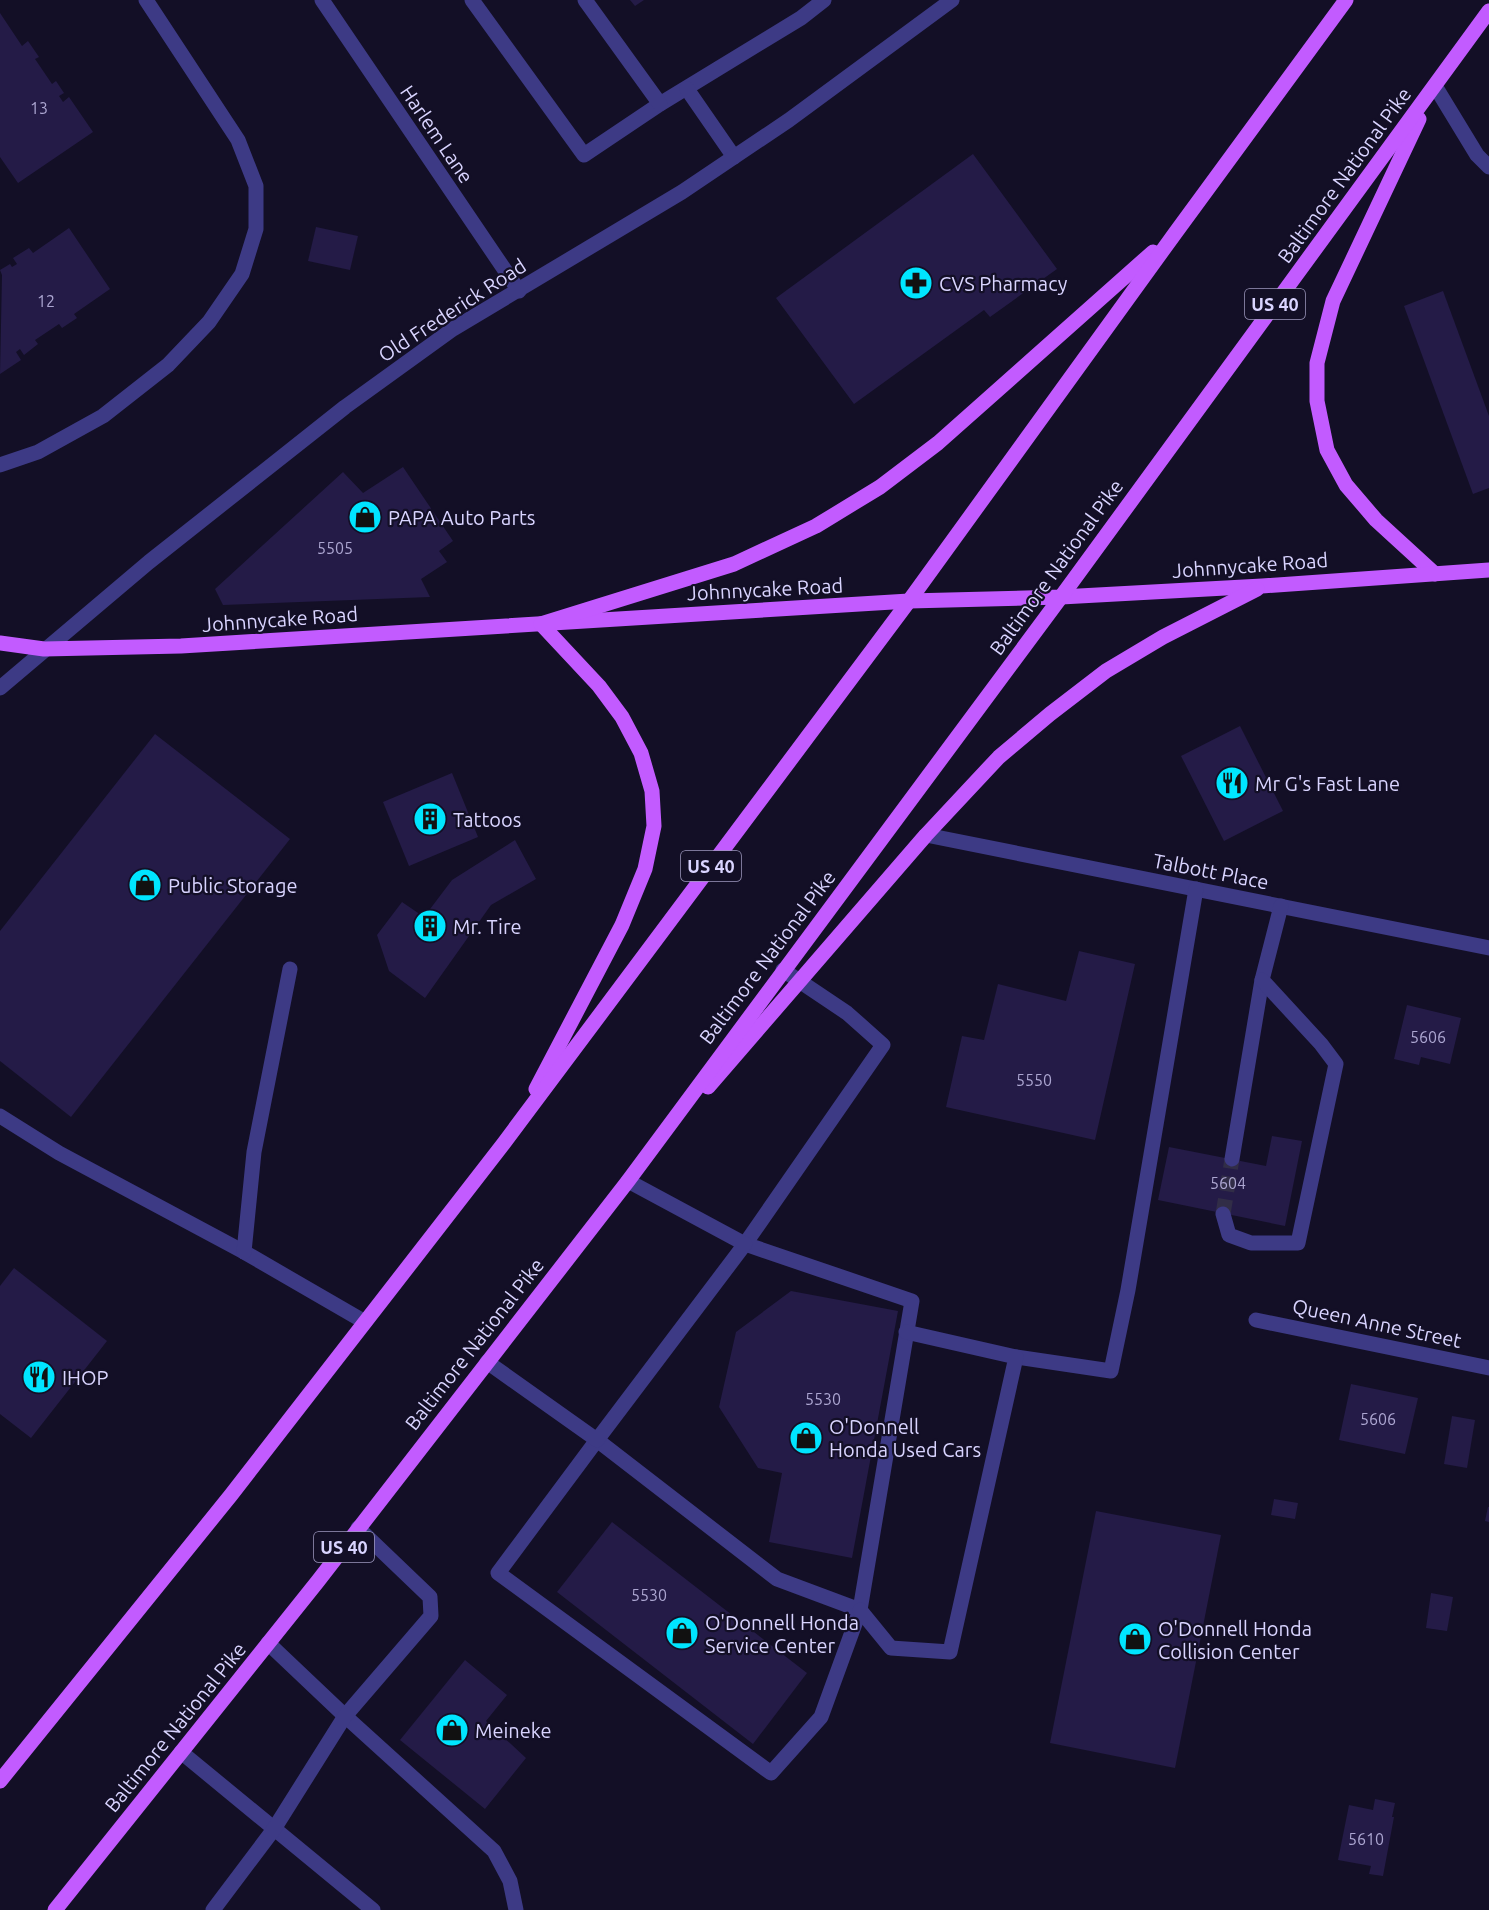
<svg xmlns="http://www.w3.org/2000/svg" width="1489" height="1910" font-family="Ubuntu,sans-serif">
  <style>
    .building { fill: #241b47 }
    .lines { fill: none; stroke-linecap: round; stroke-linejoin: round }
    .minor-tunnel { stroke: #312d47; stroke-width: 15; stroke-dasharray: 15 8; stroke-linecap: butt }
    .minor { stroke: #3d3a85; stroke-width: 15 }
    .major { stroke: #c25bff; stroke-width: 15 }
    .labels { text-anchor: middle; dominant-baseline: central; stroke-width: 4.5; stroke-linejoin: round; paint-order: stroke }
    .number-label { font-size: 16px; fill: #aca6d1 }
    .shield { fill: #130f26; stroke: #9e99be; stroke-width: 1.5 }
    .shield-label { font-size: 18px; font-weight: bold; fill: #d9d4ff }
    .street-label { font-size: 20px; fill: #d9d4ff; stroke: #130f26 }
    .poi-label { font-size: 20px; fill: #d9d4ff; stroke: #130f26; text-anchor: start }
  </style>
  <rect width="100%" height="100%" fill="#130f26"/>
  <g class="building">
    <polygon points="630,0 644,0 635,6"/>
    <polygon points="0,13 22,46 28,41 39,57 35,59 52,84 56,81 64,93 59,96 63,102 69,97 93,132 18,183 0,157"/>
    <polygon points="973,154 1057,269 990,317 984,310 854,404 776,298"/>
    <polygon points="316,227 358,236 350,270 308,261"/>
    <polygon points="69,228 110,289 74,314 77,318 62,328 59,324 35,340 38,344 24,355 20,349 16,352 21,360 0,374 2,275 0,270 10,264 12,267 17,264 13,258 29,248 33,253"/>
    <polygon points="1443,291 1489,416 1489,488 1473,494 1404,306"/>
    <polygon points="403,467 453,541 439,551 447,562 421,579 430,597 223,605 215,589 343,472 363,493"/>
    <polygon points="1240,726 1283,811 1224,841 1181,756"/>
    <polygon points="155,734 290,839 71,1117 0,1061 0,931"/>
    <polygon points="452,773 478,837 409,866 383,802"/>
    <polygon points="515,840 536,879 491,905 425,998 389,971 377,935 402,902 424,917 452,880"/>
    <polygon points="1079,951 1135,964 1095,1140 946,1107 962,1036 984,1040 998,984 1066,1001"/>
    <polygon points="1407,1005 1461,1018 1450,1064 1421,1057 1419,1065 1394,1059"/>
    <polygon points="1272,1136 1302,1141 1285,1226 1158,1200 1169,1147 1266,1166"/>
    <polygon points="14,1268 107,1341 31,1438 0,1414 0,1286"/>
    <polygon points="791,1291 898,1311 852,1558 769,1542 782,1473 758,1468 719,1407 736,1332"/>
    <polygon points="1351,1384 1418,1398 1405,1454 1339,1440"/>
    <polygon points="1452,1416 1475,1420 1467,1468 1444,1464"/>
    <polygon points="1274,1499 1298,1503 1295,1519 1271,1515"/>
    <polygon points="1488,1507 1489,1507 1489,1522 1485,1521"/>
    <polygon points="1096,1511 1221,1535 1175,1768 1050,1743"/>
    <polygon points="612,1522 807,1673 753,1744 557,1592"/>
    <polygon points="1431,1593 1453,1597 1447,1631 1426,1628"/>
    <polygon points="465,1660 507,1695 486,1721 526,1758 485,1809 400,1740"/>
    <polygon points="1375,1799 1395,1803 1392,1817 1394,1817 1383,1876 1369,1874 1371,1866 1338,1860 1349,1805 1373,1810"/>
  </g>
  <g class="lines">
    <polyline class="minor-tunnel" points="1223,1214 1232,1159"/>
    <g class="minor">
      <polyline points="322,0 519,291"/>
      <polyline points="472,0 584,155 660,104 801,18 824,0"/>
      <polyline points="585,0 660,104"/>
      <polyline points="1435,86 1477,155 1489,167"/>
      <polyline points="687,89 734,157"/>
      <polyline points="0,465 38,452 103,416 168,365 209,322 242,274 256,229 256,186 238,140 146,0"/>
      <polyline points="0,688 149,562 345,407 453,329 682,192 789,120 952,0"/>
      <polyline points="926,835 1489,948"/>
      <polyline points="783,970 847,1013 883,1045 745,1244 912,1301 860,1610 777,1579 597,1440 498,1573 771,1773 821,1717 860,1610"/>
      <polyline points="0,1116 59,1153 244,1252 365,1322"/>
      <polyline points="1232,1159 1262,980 1281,906"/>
      <polyline points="1223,1214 1229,1235 1251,1243 1298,1243 1336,1064 1321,1044 1262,980"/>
      <polyline points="244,1252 254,1152 290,969"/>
      <polyline points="1256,1320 1489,1368"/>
      <polyline points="1016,1357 1111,1371 1128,1290 1196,889"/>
      <polyline points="487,1362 597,1440 745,1244 628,1181"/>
      <polyline points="860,1610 891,1648 950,1652 1016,1357 906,1332"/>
      <polyline points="268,1643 345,1716 494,1851 510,1881 516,1910"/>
      <polyline points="181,1752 373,1910"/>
      <polyline points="213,1910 274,1829 345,1716 431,1616 430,1597 358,1528"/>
    </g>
    <g class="major">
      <polyline points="1419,119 1333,301 1317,363 1317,401 1327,450 1346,485 1376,520 1435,574"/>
      <polyline points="0,643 44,649 181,646 909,601 1061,597 1262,586 1489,570"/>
      <polyline points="708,1087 926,835 999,757 1050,714 1106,671 1163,637 1257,589"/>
      <polyline points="536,1089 622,925 645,869 654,826 652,791 641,753 622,717 599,686 541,624 734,564 816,526 880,487 938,443 1153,252"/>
      <polyline points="0,1781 231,1495 504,1143 909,601 1176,232 1346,0"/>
      <polyline points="55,1910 318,1581 628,1181 1061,597 1489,11"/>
    </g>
  </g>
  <defs>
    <g id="pharmacy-disc" transform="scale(1.725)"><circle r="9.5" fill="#00e5ff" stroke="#130f26"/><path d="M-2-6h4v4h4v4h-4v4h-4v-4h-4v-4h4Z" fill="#111"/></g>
    <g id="shop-disc" transform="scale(1.725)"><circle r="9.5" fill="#00e5ff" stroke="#130f26"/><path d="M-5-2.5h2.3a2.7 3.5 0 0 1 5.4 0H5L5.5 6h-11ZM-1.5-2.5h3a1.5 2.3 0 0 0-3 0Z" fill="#111"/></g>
    <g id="restaurant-disc" transform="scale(1.725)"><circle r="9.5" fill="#00e5ff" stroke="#130f26"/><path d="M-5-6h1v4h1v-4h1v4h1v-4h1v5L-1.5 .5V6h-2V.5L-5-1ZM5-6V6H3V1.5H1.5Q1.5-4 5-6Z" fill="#111"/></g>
    <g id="building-disc" transform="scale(1.725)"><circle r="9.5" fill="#00e5ff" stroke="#130f26"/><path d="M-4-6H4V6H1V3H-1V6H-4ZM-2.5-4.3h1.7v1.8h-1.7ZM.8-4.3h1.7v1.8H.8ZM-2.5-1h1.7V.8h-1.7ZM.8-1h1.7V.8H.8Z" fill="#111"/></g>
  </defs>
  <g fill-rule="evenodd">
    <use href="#pharmacy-disc" x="916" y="283"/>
    <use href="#shop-disc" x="365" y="517"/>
    <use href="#restaurant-disc" x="1232" y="783"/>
    <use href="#building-disc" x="430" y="819"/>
    <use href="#shop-disc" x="145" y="885"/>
    <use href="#building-disc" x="430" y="926"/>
    <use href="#restaurant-disc" x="39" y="1377"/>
    <use href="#shop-disc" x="806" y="1438"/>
    <use href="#shop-disc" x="682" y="1633"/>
    <use href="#shop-disc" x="1135" y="1639"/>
    <use href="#shop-disc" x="452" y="1730"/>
  </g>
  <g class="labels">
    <g class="number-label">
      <text x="39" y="108">13</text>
      <text x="46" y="301">12</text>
      <text x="335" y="548">5505</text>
      <text x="1428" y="1037">5606</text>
      <text x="1034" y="1080">5550</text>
      <text x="1228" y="1183">5604</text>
      <text x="823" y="1399">5530</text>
      <text x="1378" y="1419">5606</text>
      <text x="649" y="1595">5530</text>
      <text x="1366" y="1839">5610</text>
    </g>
    <g class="shield">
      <rect x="1245" y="289" width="60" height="30" rx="4.5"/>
      <rect x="681" y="851" width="60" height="30" rx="4.5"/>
      <rect x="314" y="1532" width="60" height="30" rx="4.5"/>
    </g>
    <g class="shield-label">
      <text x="1275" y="304">US 40</text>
      <text x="711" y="866">US 40</text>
      <text x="344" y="1547">US 40</text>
    </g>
    <g class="street-label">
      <text transform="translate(437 134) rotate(56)">Harlem Lane</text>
      <text transform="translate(1344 175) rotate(-54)">Baltimore National Pike</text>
      <text transform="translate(452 310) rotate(-33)">Old Frederick Road</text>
      <text transform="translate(1250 565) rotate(-4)">Johnnycake Road</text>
      <text transform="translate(1056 567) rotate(-54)">Baltimore National Pike</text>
      <text transform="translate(765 589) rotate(-3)">Johnnycake Road</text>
      <text transform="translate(280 619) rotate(-4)">Johnnycake Road</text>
      <text transform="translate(1211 871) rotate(11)">Talbott Place</text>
      <text transform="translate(767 957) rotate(-53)">Baltimore National Pike</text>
      <text transform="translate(1377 1323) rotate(12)">Queen Anne Street</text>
      <text transform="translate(474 1344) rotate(-52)">Baltimore National Pike</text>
      <text transform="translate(175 1727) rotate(-51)">Baltimore National Pike</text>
    </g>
    <g class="poi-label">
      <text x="939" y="283">CVS Pharmacy</text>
      <text x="388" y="517">PAPA Auto Parts</text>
      <text x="1255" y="783">Mr G's Fast Lane</text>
      <text x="453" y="819">Tattoos</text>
      <text x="168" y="885">Public Storage</text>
      <text x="453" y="926">Mr. Tire</text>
      <text x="62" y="1377">IHOP</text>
      <text x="829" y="1426">O'Donnell<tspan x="829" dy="23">Honda Used Cars</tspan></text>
      <text x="705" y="1622">O'Donnell Honda<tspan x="705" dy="23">Service Center</tspan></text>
      <text x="1158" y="1628">O'Donnell Honda<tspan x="1158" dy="23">Collision Center</tspan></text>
      <text x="475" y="1730">Meineke</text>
    </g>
  </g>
</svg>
